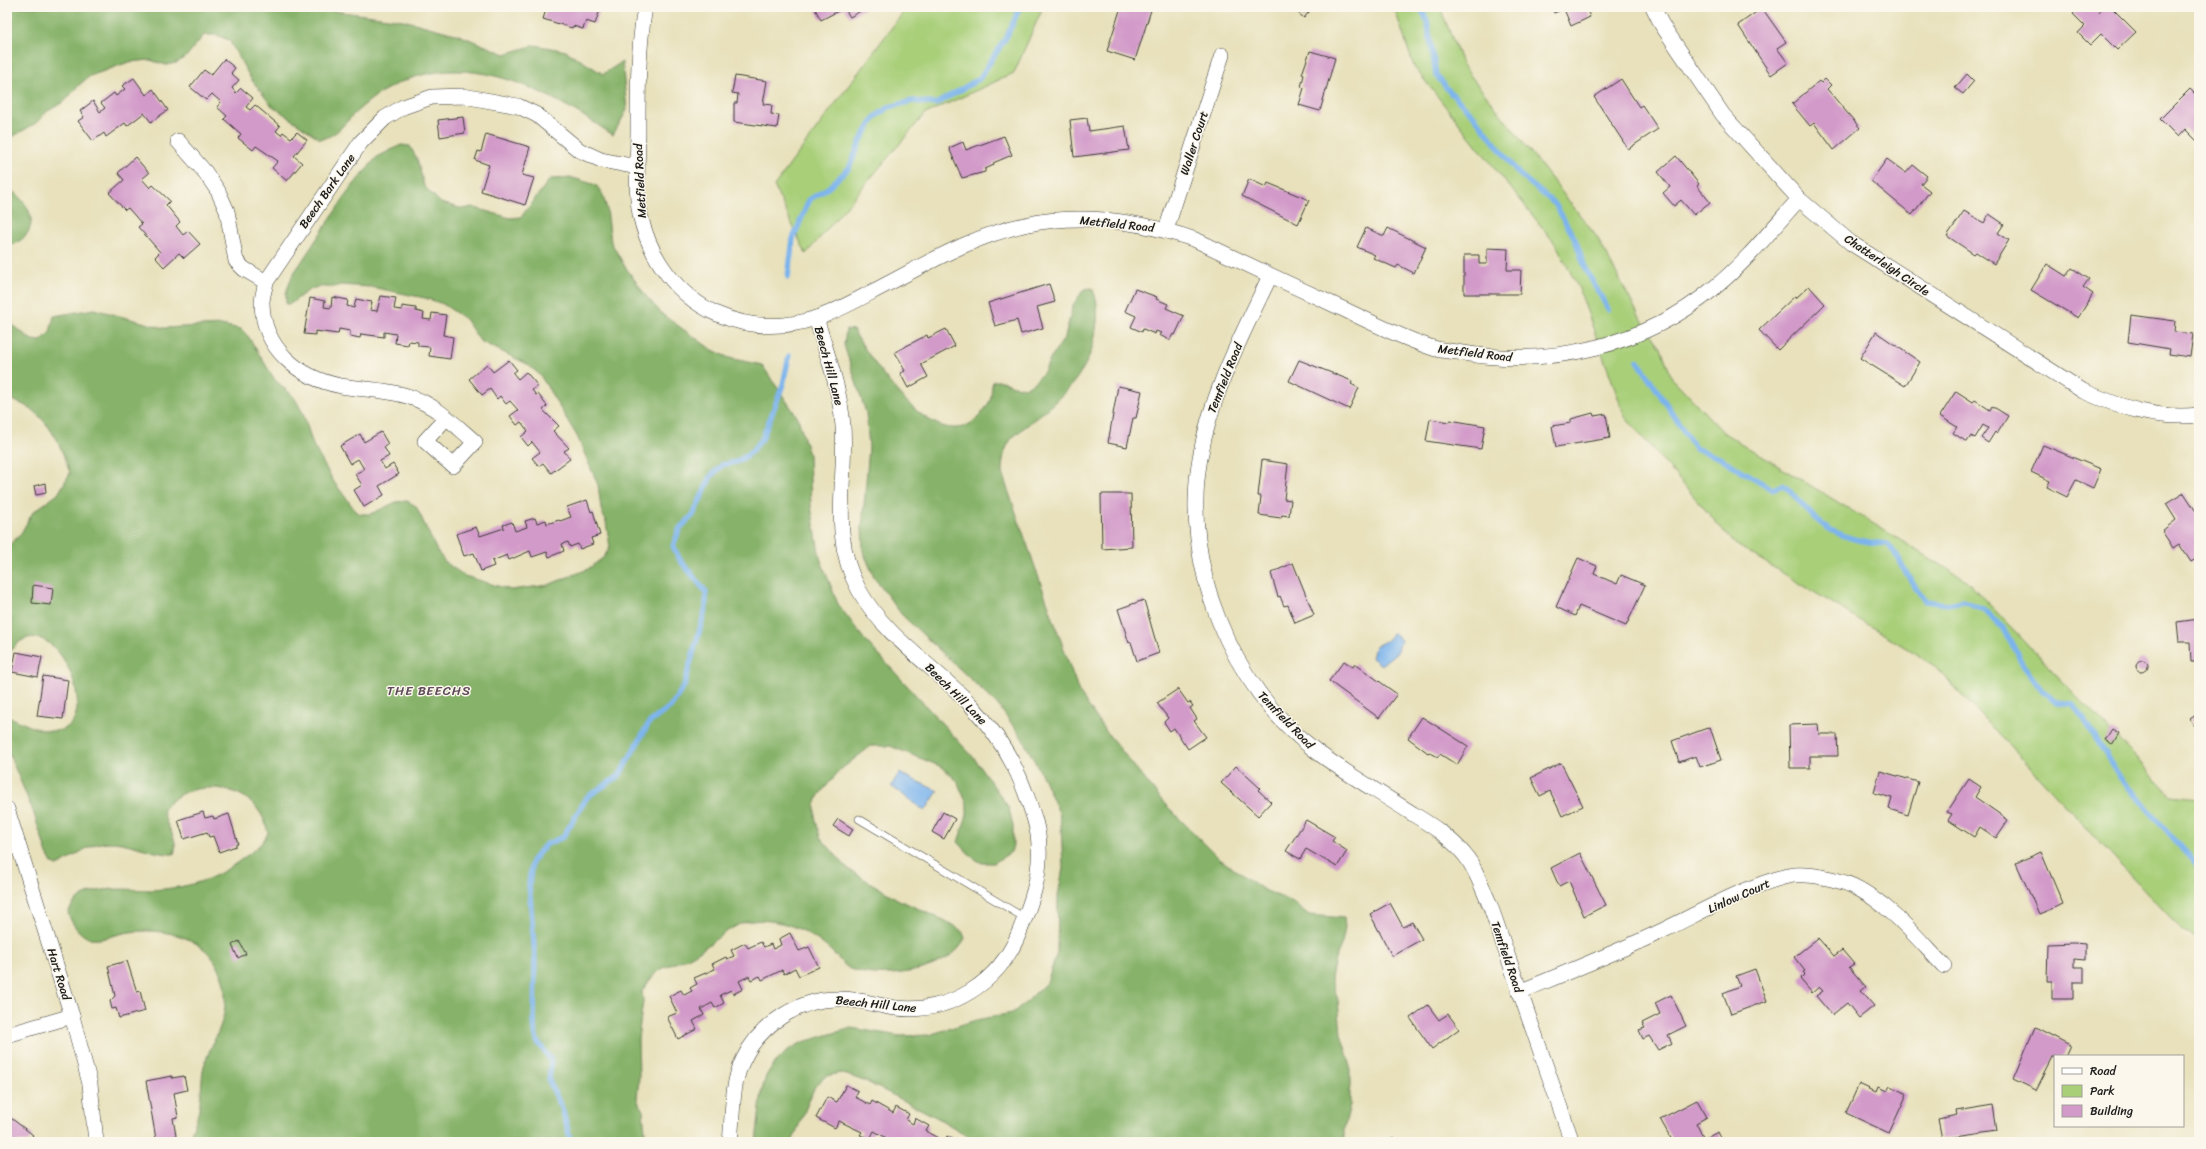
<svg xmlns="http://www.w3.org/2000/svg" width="2206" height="1149" font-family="Sriracha,sans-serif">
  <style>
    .green { fill: #a9cf79; stroke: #62764a }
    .forest { fill: #86b269; stroke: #516742 }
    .water { fill: #7bb4ec; stroke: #4c6884 }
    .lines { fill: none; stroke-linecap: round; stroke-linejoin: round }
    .stream { stroke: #7bb4ec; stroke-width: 5.5 }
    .building { fill: #d29ac9 }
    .service-casing { stroke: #3b3a34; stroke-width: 8 }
    .minor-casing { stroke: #3b3a34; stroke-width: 16 }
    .service { stroke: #fff; stroke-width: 7 }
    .minor { stroke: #fff; stroke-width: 15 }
    .labels { text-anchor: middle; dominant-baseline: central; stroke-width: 3; stroke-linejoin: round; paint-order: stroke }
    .street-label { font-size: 12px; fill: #1c1c1c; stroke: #fbf7ec }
    .neighbourhood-label { font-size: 13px; letter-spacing: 1px; fill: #5c4859; stroke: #fbf7ec }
  </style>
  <rect width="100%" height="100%" fill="#fbf7ec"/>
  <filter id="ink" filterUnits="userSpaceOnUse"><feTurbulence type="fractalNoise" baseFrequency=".025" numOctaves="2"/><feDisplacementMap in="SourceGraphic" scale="8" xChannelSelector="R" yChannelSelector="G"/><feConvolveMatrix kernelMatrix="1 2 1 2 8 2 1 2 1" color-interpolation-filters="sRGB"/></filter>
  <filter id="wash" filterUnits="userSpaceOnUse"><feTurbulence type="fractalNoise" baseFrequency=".012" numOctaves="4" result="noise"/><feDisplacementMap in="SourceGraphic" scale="16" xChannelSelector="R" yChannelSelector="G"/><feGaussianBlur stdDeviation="0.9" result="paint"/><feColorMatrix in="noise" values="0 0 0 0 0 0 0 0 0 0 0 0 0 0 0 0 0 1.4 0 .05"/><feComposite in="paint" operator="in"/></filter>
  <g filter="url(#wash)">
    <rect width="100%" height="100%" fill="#e8e1bc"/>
    <g class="green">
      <polygon points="907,7 1043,7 1014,73 925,114 806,254 774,186"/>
      <polygon points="1394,7 1440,7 1463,66 1597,237 1638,314 1661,348 1672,378 1724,433 1966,580 2171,795 2199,798 2199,937 2184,932 1934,665 1735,544 1625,417 1579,289 1557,246 1414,67"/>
    </g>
    <g class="forest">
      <path d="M7 7H305L403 20 459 35 505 54 535 45 566 51 603 74 622 62 627 110 613 135C546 90 466 45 387 89 376 95 364 105 355 113 344 124 336 137 320 139L271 105 251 79 229 40 216 35H204L185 58 176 63 166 65 150 60 129 62 90 76 79 85 65 101 48 111 36 123 7 140Z"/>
      <path d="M401 145 410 146 417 159 424 186 441 203 464 209 472 207 510 218 521 217 550 179 573 178 596 185 602 193 607 209 611 242 624 265 646 296 663 315 711 349 729 358 762 365 798 418 809 455 811 506 820 558 838 604 864 639 974 758 1009 808 1013 826V845L1011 852 994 863H982L973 858 958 842 967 815V804L957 781 942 767 890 746H871L840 770 819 795 815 805V816L820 837 848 869 899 900 946 921 962 931 965 938C953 971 881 982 851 969 843 966 839 958 833 953 825 945 811 935 801 930 783 921 754 916 736 926 720 934 708 947 693 955 681 962 665 965 655 974 650 979 646 986 642 991L643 1001 638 1039 639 1077 637 1099 643 1111 646 1142H187C192 1130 199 1116 200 1102 202 1090 201 1078 204 1066 210 1045 223 1029 225 1006 229 948 182 926 130 932 119 933 102 941 91 939 80 936 71 923 68 913 80 882 125 890 151 890 166 889 185 887 199 882 214 878 230 868 242 859 253 851 262 845 268 833 261 794 221 780 186 792 178 794 170 803 163 808 163 825 180 837 174 854 150 855 125 838 101 843 85 846 71 860 57 866L52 863 47 854 33 811 7 749V716C22 722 36 731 53 731 113 730 48 586 7 657V547L20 535 33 512 58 494 70 473C59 440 44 407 7 399V321L32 340 41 341 50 332 54 316 94 309 164 328 221 325 241 329 248 336 275 380 294 397 303 413 313 445 334 482 355 510 360 514H371L396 502 407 501 416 506 437 551 446 563 465 576 511 590 548 585 588 569 604 557 610 547 606 522 601 509 598 485 577 436 540 375 527 364 480 341 465 319 443 304 425 298 371 287 340 285C333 289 325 286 318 287 307 289 298 299 290 304H286V293L292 276 350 189 377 157Z"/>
      <path d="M7 188C35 204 43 235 7 247Z"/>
      <path d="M1092 288C1099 302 1098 314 1096 330 1089 383 1050 405 1012 438 1004 449 1002 460 1002 473L1079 692 1104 729 1164 803 1221 860 1264 890 1293 902 1309 915 1344 918 1345 928 1342 943 1335 959 1331 978 1338 1000 1341 1034 1350 1063V1105L1344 1129V1142H978L936 1117 867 1082 841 1073 826 1076 815 1086 792 1142H756L762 1090 766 1076 773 1065 788 1050 803 1042 851 1028 900 1036 929 1035 976 1020 1012 1013 1021 1007 1047 982 1057 953 1058 896 1063 868 1061 825 1059 813 1042 775 1022 738 997 704 902 615 875 579 863 551 862 528 869 447 866 413 844 345 846 329 853 330C874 364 946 477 988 404 993 396 990 390 993 381H1002L1014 386 1025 388 1034 382 1044 372 1050 359 1065 337 1073 305 1084 289Z"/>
    </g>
    <g class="water">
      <polygon points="1393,633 1401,640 1398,651 1381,665 1372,658 1375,646 1386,641"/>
      <polygon points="899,773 938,791 925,811 891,786"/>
    </g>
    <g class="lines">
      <g class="stream">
        <polyline points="1420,7 1427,20 1436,75 1449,91 1474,116 1519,174 1555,204 1575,239 1586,270 1608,309"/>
        <polyline points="788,277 793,239 809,200 829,187 849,168 861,140 875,117 889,107 913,101 936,104 979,79 1007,36 1020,7"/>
        <path d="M1638 361 1695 448 1722 459 1772 489 1783 485C1797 496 1805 510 1818 521 1838 538 1863 542 1888 544 1902 562 1910 583 1925 601L1947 604 1964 601 1983 609 2004 629 2023 665 2043 692 2057 702 2072 704 2084 719 2121 779 2199 867"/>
        <polyline points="571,1142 562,1108 549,1081 551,1060 537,1041 534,1026 535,957 529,884 532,861 545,845 563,837 587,797 619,776 649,723 671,706 684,686 706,607 706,592 680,560 673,546 680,528 693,515 711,476 722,465 736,462 748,455 762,439 783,385 789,356"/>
      </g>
    </g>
    <g id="blocks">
      <g class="building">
        <polygon points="547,7 601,7 595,24 586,21 583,29 573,26 572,28 543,19"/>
        <polygon points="814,7 865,7 866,8 850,17 844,8 821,20"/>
        <polygon points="1121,7 1152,7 1135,60 1107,51"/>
        <polygon points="1291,7 1313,7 1304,18"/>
        <polygon points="1551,7 1586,7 1590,17 1571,26 1564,9 1554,13"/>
        <polygon points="2079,7 2094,7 2099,12 2103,7 2111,7 2136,32 2117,50 2101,34 2090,45 2078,33 2085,26 2073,14"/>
        <polygon points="1762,8 1786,42 1777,48 1788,63 1771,75 1738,25"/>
        <polygon points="1310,51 1335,58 1320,111 1299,105 1304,88 1301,87 1304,75 1302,74"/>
        <polygon points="224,59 235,68 231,73 239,80 232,88 236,93 241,88 253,98 246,107 250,110 255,105 280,126 276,131 281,135 283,132 291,138 297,132 307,140 294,156 302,163 287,181 272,168 278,161 256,146 253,150 238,138 241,134 224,119 227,116 217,107 221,102 212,94 206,100 190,87 204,70 211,75"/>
        <polygon points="1967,74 1974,81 1963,94 1955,88"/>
        <polygon points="735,76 767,81 763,104 772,105 771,114 779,115 777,128 734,122 734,103 737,103 738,94 732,93"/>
        <polygon points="134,78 146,95 153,89 168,110 151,122 144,113 127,126 125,123 106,137 104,133 93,141 78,121 84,117 80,111 93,101 100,112 105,108 101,103 114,93 116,96 125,89 122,86"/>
        <polygon points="1621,79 1639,107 1642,105 1658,129 1628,149 1594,97"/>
        <polygon points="1825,79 1831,85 1827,89 1860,128 1834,150 1814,123 1810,126 1792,104 1819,81 1821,83"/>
        <polygon points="2190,89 2199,98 2199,143 2185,129 2178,137 2160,119"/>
        <polygon points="463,117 465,133 440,137 438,120"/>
        <polygon points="1087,118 1089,131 1125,126 1129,150 1074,157 1070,120"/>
        <polygon points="486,134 530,147 522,175 534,178 525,205 481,191 489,165 475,160 478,151 481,152"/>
        <polygon points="1004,136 1012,155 993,163 994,165 985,169 985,172 962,178 949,148 963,142 966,150"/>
        <polygon points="1676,156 1699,184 1697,186 1710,202 1694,215 1681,200 1674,206 1663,193 1670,187 1658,172"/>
        <polygon points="135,157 149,173 142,179 150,188 153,185 170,201 166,205 180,222 176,226 183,235 188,231 200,244 184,258 179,253 164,267 155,257 160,252 138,227 142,224 128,208 125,210 109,193 124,180 118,173"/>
        <polygon points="1887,159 1906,173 1913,165 1927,176 1921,184 1930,191 1912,215 1871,181"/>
        <polygon points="1249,179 1266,187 1268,183 1309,200 1298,224 1242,196"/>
        <polygon points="1964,211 1984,223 1989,214 2004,224 1998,233 2009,240 1994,264 1976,252 1974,254 1947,236"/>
        <polygon points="1366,228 1384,236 1388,228 1426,247 1414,273 1398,265 1396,268 1373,258 1375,255 1357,247"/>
        <polygon points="1487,248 1508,249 1507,270 1521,270 1520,294 1464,294 1464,255 1479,255 1479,264 1487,264"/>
        <polygon points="2047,264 2066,276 2072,268 2089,279 2083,287 2093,294 2078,318 2031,290"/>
        <polygon points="1049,284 1055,302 1037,307 1043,328 1021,334 1017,320 995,326 988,303"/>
        <polygon points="1809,286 1825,304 1778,350 1759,330 1795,296 1796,298"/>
        <polygon points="1135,289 1157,297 1156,299 1168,304 1166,308 1184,316 1175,335 1173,334 1170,340 1159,335 1161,333 1156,331 1155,334 1143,329 1142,332 1131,327 1136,316 1125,311"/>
        <polygon points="381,296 396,298 394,309 402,310 402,306 416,308 416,311 424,313 423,319 431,320 432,313 446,315 443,335 453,337 450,359 429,356 430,347 418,346 418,342 409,341 408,345 395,343 396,334 384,332 384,337 361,334 360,338 350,336 350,331 339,329 338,334 315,331 315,335 304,334 310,298 325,301 324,307 331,308 332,297 348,300 347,306 354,308 356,299 372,302 370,310 377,311"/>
        <polygon points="2131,315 2175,321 2174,332 2193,334 2190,357 2169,354 2170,349 2128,342"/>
        <polygon points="946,329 955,346 921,364 928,377 908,388 900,373 905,371 895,352 927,335 928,338"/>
        <polygon points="1876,332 1920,362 1905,386 1860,358"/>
        <polygon points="509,360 517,370 513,373 518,379 526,372 538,386 532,390 536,395 538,394 547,406 543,410 559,426 553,431 569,448 564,451 570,459 551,473 543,463 539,466 532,458 540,452 532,442 528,446 521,437 528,431 521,422 517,425 510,416 518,410 510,401 506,404 500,396 497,399 490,389 482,395 469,379 487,364 493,372"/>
        <polygon points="1299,360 1352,381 1351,384 1359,388 1349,409 1289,381"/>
        <polygon points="1118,386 1142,391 1136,418 1133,418 1127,447 1108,443"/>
        <polygon points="1956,391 1973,402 1975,400 1990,410 1992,406 2008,416 1997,434 1995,432 1988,443 1981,438 1988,428 1983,425 1975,438 1971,436 1967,442 1953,433 1957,427 1940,416"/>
        <polygon points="1593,413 1594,416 1606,414 1610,438 1556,447 1552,426 1571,423 1571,419"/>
        <polygon points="1430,419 1449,422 1450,420 1485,426 1481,449 1426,441"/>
        <polygon points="381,432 388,444 384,447 389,456 380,461 385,469 393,464 399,474 379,486 384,495 364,507 354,490 362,485 355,474 364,469 358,459 350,464 340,446 360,434 364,442"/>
        <polygon points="2043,445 2101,469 2093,488 2076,480 2067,497 2047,487 2050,481 2031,472"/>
        <polygon points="1262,460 1288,464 1284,499 1291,500 1289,516 1282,515 1281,518 1259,515 1261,496 1258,496"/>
        <polygon points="45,483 46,493 36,495 34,486"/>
        <polygon points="2184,493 2199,516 2199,557 2191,562 2179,544 2173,548 2162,531 2176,520 2166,504"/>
        <polygon points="1101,494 1131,494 1132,547 1102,549"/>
        <polygon points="587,500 591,512 593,511 600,535 591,538 593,544 580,549 578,544 570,547 568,542 562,544 564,551 549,557 547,552 532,557 530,551 509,560 507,555 492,561 494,566 481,571 474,553 464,556 456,534 476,527 480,536 504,528 503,525 512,522 515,531 527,527 525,521 535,518 537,523 546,520 547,524 559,520 560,521 571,517 567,507"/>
        <polygon points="1578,558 1597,566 1594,574 1617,584 1621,575 1645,585 1626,626 1579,606 1575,616 1556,607"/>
        <polygon points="1293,563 1314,615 1295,623 1288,605 1284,606 1280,596 1278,597 1271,573"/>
        <polygon points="33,585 53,588 51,605 32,603"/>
        <polygon points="1144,600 1159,653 1137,661 1131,642 1129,643 1118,609"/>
        <polygon points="2199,619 2199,662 2191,662 2190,642 2179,642 2177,622"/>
        <polygon points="16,652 42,657 38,677 12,672"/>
        <circle cx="2142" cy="666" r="6"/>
        <polygon points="1344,661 1353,667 1355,664 1397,694 1379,718 1329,681"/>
        <polygon points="43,676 68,680 63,719 37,716"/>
        <polygon points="1178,689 1188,703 1190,702 1193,706 1190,708 1197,719 1194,721 1206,737 1188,749 1174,728 1170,731 1164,722 1168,718 1157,703"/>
        <polygon points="2199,713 2199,723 2194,726 2190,719"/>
        <polygon points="1422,717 1468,746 1457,765 1440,754 1438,757 1429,752 1428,753 1408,738"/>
        <polygon points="1818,724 1819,734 1837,734 1838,756 1810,756 1810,768 1790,768 1789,725"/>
        <polygon points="1710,727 1721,760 1700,767 1696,756 1679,762 1672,741"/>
        <polygon points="2112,729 2119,733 2112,745 2105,740"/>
        <polygon points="1561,763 1583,806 1562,816 1550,791 1540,796 1531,778"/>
        <polygon points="1236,766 1260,788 1258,790 1271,802 1258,816 1221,783"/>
        <polygon points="1880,771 1918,782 1908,815 1889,809 1892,798 1874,793"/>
        <polygon points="1969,779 1981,787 1975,797 2008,820 1996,838 1980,827 1974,837 1948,820 1952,814 1947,812"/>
        <polygon points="203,812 205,818 213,816 214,819 229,814 238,844 236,844 236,846 219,852 213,836 209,837 207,832 184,839 178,820"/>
        <polygon points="943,812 955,819 944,839 932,832"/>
        <polygon points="838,819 853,829 849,836 833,826"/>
        <polygon points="1306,820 1335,837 1332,841 1347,851 1337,867 1306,849 1300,859 1286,851"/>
        <polygon points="2041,852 2063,904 2039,914 2016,863"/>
        <polygon points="1580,853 1606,905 1584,916 1569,881 1559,886 1551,868"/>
        <polygon points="1390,903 1403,927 1412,922 1422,939 1392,956 1370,914"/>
        <polygon points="790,933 799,951 809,947 819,967 799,976 795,968 784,974 782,970 762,980 760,976 751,980 749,976 739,981 743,989 733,994 731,990 720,995 724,1003 715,1008 712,1003 701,1009 704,1015 693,1021 697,1029 678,1039 667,1017 677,1013 669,996 681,990 684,995 692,991 690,988 697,984 694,978 715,969 712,964 726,957 727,959 734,956 731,950 745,943 748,948 761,942 764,947 771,944 773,949 781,945 779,939"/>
        <polygon points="1818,938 1834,956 1842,950 1854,964 1849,967 1866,987 1861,991 1874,1006 1859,1018 1847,1003 1832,1015 1816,996 1823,991 1819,987 1812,993 1800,979 1805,974 1803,972 1805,971 1794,957"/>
        <polygon points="239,941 246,954 238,958 232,945"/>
        <polygon points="2074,943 2085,944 2085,960 2074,959 2074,967 2084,967 2084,982 2073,982 2073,999 2052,999 2052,981 2047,981 2048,944"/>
        <polygon points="127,961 137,992 140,991 145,1011 119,1018 116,1008 112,1009 110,1001 115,996 108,966"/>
        <polygon points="1755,969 1767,1001 1731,1014 1723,993 1740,986 1736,976"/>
        <polygon points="1671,995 1686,1026 1668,1035 1672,1043 1658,1050 1649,1036 1643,1039 1639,1030 1645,1028 1642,1023 1660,1014 1655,1003"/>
        <polygon points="1428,1005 1439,1020 1448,1014 1459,1029 1432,1049 1410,1018"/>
        <polygon points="2035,1027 2070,1045 2065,1056 2053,1057 2036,1090 2013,1079"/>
        <polygon points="172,1076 172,1078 184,1076 187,1090 174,1093 178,1117 173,1118 176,1136 156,1139 146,1081"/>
        <polygon points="1859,1084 1876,1092 1878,1087 1887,1091 1890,1086 1907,1094 1889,1133 1846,1113"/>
        <polygon points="846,1085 858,1091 855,1097 870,1105 872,1101 893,1113 896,1107 909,1114 906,1120 913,1124 915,1118 929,1126 926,1131 939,1138 937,1142 884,1142 885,1137 874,1131 870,1139 860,1135 862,1132 839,1121 835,1128 816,1118 827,1097 837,1102"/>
        <polygon points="1697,1100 1707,1117 1696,1123 1704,1139 1718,1132 1723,1142 1673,1142 1660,1119"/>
        <polygon points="1993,1105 1997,1131 1942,1139 1938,1119 1957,1115 1956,1111"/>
        <polygon points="7,1115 33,1135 28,1142 7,1142"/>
        <polygon points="947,1136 958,1142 945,1142"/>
        <polygon points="1394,1138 1395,1142 1386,1142"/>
      </g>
    </g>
  </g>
  <g filter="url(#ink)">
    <use href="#blocks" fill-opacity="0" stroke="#3b3a34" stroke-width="1"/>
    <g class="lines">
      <g class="service-casing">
        <polyline id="service" points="859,819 1025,918"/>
      </g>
      <g class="minor-casing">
        <g id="minor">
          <path d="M645 7C638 48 638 88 638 130 638 157 635 187 640 214 649 257 677 296 717 314 749 328 783 329 816 318 835 312 853 302 870 293 921 267 972 235 1029 224 1084 213 1143 222 1196 240 1244 263 1293 286 1341 308 1371 322 1401 338 1433 348 1442 351 1453 351 1463 353 1550 368 1646 345 1714 288 1746 262 1772 229 1799 199"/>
          <path d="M1653 7 1662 25 1723 115 1799 199 1851 243 2083 391C2120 407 2157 420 2199 415"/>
          <polyline points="178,141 205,172 218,191 227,211 236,261 244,269 266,282"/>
          <polyline points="1166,230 1222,55"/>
          <path d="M1270 276C1242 335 1211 393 1200 458 1181 564 1230 686 1316 751 1346 774 1381 793 1413 814 1431 825 1450 837 1464 854 1476 868 1482 888 1490 905L1572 1142"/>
          <path d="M446 418 425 441 453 466 475 442C455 425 436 405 410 397 387 389 365 390 341 386 299 378 263 349 262 303 262 296 265 288 266 282L361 142 385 118 403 107 432 97 463 96 518 106 537 115 579 150 601 160 637 167"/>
          <polyline points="7,809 72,1016 90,1084 96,1142"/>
          <path d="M1519 992C1568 972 1618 952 1666 929 1705 910 1746 886 1788 876 1805 872 1838 879 1853 886 1890 904 1916 937 1944 966"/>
          <polyline points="7,1035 72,1016"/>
          <path d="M730 1142C733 1116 731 1084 743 1060 760 1024 801 997 841 999 860 999 878 1006 896 1008 950 1014 999 983 1019 933 1030 906 1041 877 1039 847 1039 829 1032 811 1026 794 1014 760 995 731 971 705 934 666 885 637 859 590 829 536 847 483 843 426 840 389 827 354 816 318"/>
        </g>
      </g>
      <use href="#service" class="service"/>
      <use href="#minor" class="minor"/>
    </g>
  </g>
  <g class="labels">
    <g class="street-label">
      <text transform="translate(1194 143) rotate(-72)">Waller Court</text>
      <text transform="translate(640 181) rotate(-93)">Metfield Road</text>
      <text transform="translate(327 191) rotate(-55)">Beech Bark Lane</text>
      <text transform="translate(1117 224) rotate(6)">Metfield Road</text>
      <text transform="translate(1887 265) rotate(34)">Chatterleigh Circle</text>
      <text transform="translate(1475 353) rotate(7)">Metfield Road</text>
      <text transform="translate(829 366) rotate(75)">Beech Hill Lane</text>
      <text transform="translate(1225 378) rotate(-68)">Temfield Road</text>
      <text transform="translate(956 694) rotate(45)">Beech Hill Lane</text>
      <text transform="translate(1286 720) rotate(46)">Temfield Road</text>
      <text transform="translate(1739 896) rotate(-24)">Linlow Court</text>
      <text transform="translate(1507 957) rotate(71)">Temfield Road</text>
      <text transform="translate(59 974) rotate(73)">Hart Road</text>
      <text transform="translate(876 1004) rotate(6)">Beech Hill Lane</text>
    </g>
    <g class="neighbourhood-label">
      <text x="429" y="690">THE BEECHS</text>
    </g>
  </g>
  <rect width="2206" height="1149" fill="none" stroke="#fbf7ec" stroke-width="24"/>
  <rect x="2054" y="1055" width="130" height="72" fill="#fbf7ec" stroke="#a29f99"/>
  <rect x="2062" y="1068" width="20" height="6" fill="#ffffff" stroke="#a29f99"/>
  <text x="2090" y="1075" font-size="12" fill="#1c1c1c">Road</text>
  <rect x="2062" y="1085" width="20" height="12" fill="#a9cf79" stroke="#a29f99"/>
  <text x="2090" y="1095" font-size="12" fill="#1c1c1c">Park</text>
  <rect x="2062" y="1105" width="20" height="12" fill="#d29ac9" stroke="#a29f99"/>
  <text x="2090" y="1115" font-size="12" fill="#1c1c1c">Building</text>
</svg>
